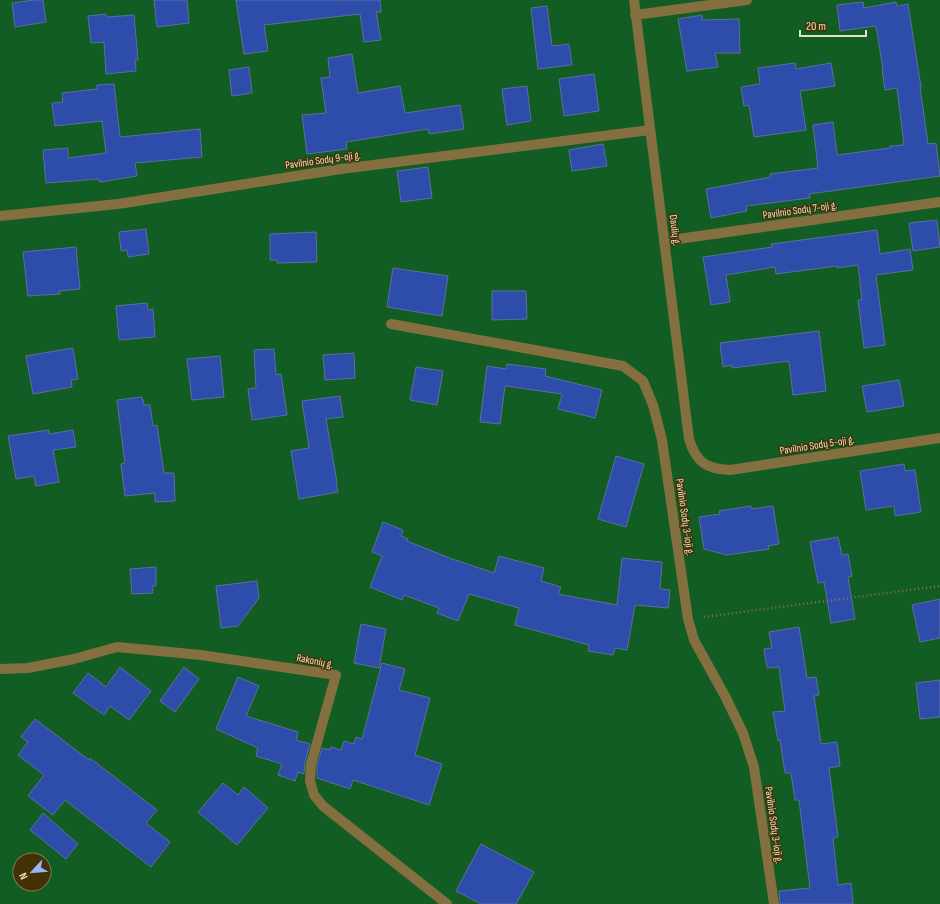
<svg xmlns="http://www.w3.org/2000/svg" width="940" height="904" font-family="'Sofia Sans Condensed',sans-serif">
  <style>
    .green { fill: #125d23; fill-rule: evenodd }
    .building { fill: #2e4ca9; stroke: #5b6f9f }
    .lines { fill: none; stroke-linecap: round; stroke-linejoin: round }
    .path { stroke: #84754f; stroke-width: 2.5; stroke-dasharray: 1 3; stroke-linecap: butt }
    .minor { stroke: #836f40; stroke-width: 10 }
    .labels { text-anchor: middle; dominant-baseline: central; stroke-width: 3; stroke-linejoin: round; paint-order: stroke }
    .street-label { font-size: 11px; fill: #ebdfc3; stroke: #423205 }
  </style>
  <rect width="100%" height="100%" fill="#4d3c11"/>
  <path class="green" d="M0 0H940V904H0ZM20 860H44V884H20Z"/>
  <g class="building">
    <polygon points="34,0 43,0 46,22 15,27 12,3"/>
    <polygon points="154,0 187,0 189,23 157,27"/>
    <polygon points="236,0 380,0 381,12 376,12 381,40 364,42 360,14 264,25 268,51 244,54"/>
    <polygon points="863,2 864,8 896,2 897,6 908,4 921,87 920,87 928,144 936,143 940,176 809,194 810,198 746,206 747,211 711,218 706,189 771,177 770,174 818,168 813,125 833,122 837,155 890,148 890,146 904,145 897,88 885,90 882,69 883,69 876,26 840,31 837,5"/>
    <polygon points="547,6 552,46 569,44 572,65 538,69 531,8"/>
    <polygon points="106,14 107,17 134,15 138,60 135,60 136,71 106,74 104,42 91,43 88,16"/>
    <polygon points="702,15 702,20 739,19 740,53 715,53 718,67 687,71 678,19"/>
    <polygon points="352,54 358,93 400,86 405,113 460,105 464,129 429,134 428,129 346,142 347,149 307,154 302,115 326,113 321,78 330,77 328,58"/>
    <polygon points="795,63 796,69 831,63 835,86 800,91 806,130 754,137 749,105 744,106 741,87 760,84 758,68"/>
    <polygon points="249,67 252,93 232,96 229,70"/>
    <polygon points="594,74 599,111 564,116 559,79"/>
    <polygon points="114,84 120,137 200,129 202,157 135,163 137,176 100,182 99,179 46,183 43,150 68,148 68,158 106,153 102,121 55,126 52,103 63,102 62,93 97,89 97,85"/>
    <polygon points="527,86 531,121 507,125 502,89"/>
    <polygon points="603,144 607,166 572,171 569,150"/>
    <polygon points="428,167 432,198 401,202 397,171"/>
    <polygon points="937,220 940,247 913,251 909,223"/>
    <polygon points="146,229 149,254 128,257 127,250 121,251 119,232"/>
    <polygon points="877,230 880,254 910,249 913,270 876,275 885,345 864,348 858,300 862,300 858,265 837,268 837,266 776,274 775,267 726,275 730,302 711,305 703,257 772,247 771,244"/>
    <polygon points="316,232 317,262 277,263 277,260 270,260 270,234"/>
    <polygon points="76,247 80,289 59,291 60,294 28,296 23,252"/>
    <polygon points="393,268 448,276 442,316 387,307"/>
    <polygon points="492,291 526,291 527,319 492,320"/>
    <polygon points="147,303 148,310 153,309 155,337 119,340 116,306"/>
    <polygon points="819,331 826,391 793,395 789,361 732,368 732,365 723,367 720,343"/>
    <polygon points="73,348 78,379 71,380 72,387 33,394 26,356"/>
    <polygon points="274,349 276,375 281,374 287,415 252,420 248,389 256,388 254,350"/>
    <polygon points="354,353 355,378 325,380 323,355"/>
    <polygon points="220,356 224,397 192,400 187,359"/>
    <polygon points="507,364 546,369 545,376 602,390 595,418 558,409 562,394 505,386 500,424 480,422 487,366 506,369"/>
    <polygon points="416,367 443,371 437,405 410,400"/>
    <polygon points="899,380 904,406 867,412 862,386"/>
    <polygon points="340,396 343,417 326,419 337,482 336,482 338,492 299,499 291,451 309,448 302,401"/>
    <polygon points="142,397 144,405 150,405 153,426 157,425 164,473 174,473 175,501 155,502 155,493 125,496 121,464 125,463 117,400"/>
    <polygon points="49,430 49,434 73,430 76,447 53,450 59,482 36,486 34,476 16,479 8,436"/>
    <polygon points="616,456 644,464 626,527 598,519"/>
    <polygon points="904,464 905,471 915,470 921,512 895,516 894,506 866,510 860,471"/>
    <polygon points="751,506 751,509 773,506 779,544 768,546 769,549 727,555 704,549 699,517 720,514 719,511"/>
    <polygon points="383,522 403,530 401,536 408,539 407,541 452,559 494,573 499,556 544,568 541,581 561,587 558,594 617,605 622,558 662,562 660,589 670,590 668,608 635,605 627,650 615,648 613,655 588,651 589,645 515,625 519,608 469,594 458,621 437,613 439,608 404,595 402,600 370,587 382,556 372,552"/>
    <polygon points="838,537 842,555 848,554 852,576 848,577 855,619 831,623 824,582 818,583 810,542"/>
    <polygon points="156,567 156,586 152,586 153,593 132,594 130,569"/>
    <polygon points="257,581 259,598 238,626 221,628 216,586"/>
    <polygon points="940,599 940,638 920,642 912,605"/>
    <polygon points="361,624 386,629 379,668 354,663"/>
    <polygon points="799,627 807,678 816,677 819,695 814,696 821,744 837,742 840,766 829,768 838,837 833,838 838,885 851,883 853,904 780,904 779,891 810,888 799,800 795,800 791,773 785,773 780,740 778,741 773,712 785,711 779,667 767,668 764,649 772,648 769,632"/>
    <polygon points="382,663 405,669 399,690 430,698 415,755 442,764 429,805 353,780 350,789 317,778 317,765 322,748 330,750 331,747 341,750 344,741 354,744 356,737 362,739"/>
    <polygon points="120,667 151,691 129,720 110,706 104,715 73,693 88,673 106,687"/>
    <polygon points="184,667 199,679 175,712 160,701"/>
    <polygon points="238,677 259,686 246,716 298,732 296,740 310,744 305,762 304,774 298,772 295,781 278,775 282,764 256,756 258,748 216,729"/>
    <polygon points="940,680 940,717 920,719 916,683"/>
    <polygon points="35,719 89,760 90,758 157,810 146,823 170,842 151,867 65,800 53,815 28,796 44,775 18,755 28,742 21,737"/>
    <polygon points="223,783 238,795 244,787 268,808 237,845 198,812"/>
    <polygon points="43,813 78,844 66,859 30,830"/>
    <polygon points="481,844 534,872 516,904 481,904 456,891"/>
  </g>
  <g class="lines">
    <polyline class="path" points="704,617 940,586"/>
    <g class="minor">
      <path d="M634 0 689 439C696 462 706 469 730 470L940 438"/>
      <polyline points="635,15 747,0"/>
      <polyline points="0,216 118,204 341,169 650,130"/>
      <polyline points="664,241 940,202"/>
      <polyline points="391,324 623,366 643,381 653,405 662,440 688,619 694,640 725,696 743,733 754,767 774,904"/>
      <polyline points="0,669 28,668 74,659 117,647 201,655 336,675 311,764 310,781 314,795 323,806 447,904"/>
    </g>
  </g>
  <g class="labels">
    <g class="street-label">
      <text transform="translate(323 160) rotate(-8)">Pavilnio Sodų 9-oji g.</text>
      <text transform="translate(800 210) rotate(-8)">Pavilnio Sodų 7-oji g.</text>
      <text transform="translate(675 230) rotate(83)">Daulių g.</text>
      <text transform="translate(817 445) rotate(-9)">Pavilnio Sodų 5-oji g.</text>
      <text transform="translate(685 517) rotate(82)">Pavilnio Sodų 3-ioji g.</text>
      <text transform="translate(315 661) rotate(11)">Rakonių g.</text>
      <text transform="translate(774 825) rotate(82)">Pavilnio Sodų 3-ioji g.</text>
    </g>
  </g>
  <g transform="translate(32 872) rotate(244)"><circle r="19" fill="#423205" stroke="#867751"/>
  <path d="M0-3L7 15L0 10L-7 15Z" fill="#98b5fd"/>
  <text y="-6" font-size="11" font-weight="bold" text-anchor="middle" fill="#ebdfc3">N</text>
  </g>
  <path d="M800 30v6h66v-6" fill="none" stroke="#ebdfc3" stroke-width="2"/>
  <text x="806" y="30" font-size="12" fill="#ebdfc3" stroke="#423205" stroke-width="3" paint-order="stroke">20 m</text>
</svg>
